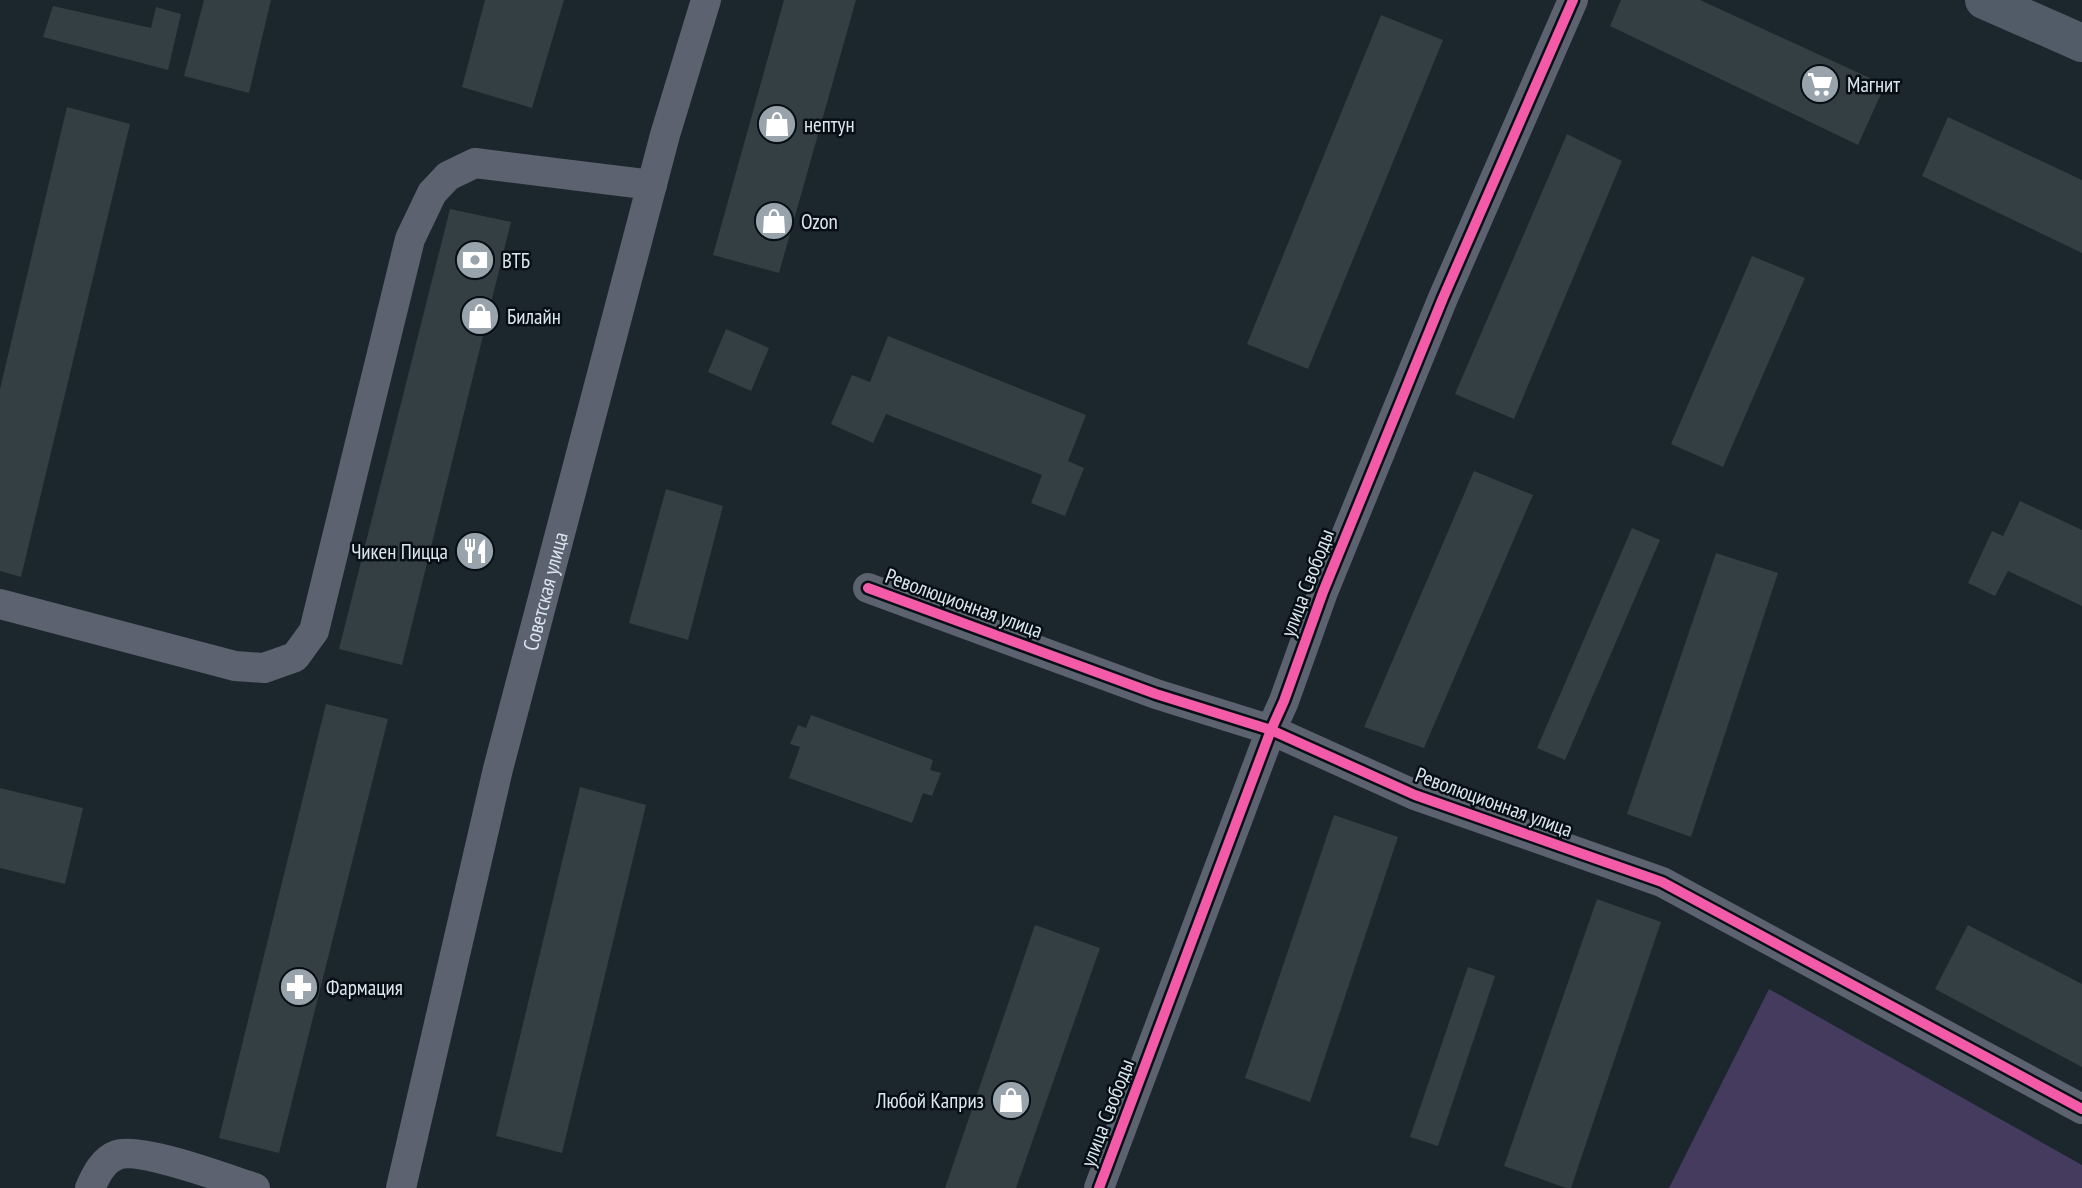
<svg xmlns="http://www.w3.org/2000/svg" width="2082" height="1188" font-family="'PT Sans Narrow',sans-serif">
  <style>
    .green { fill: #443b5e }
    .building { fill: #343f43 }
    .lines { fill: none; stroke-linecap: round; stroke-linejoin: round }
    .street { stroke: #5c626f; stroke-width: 30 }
    .secondary { stroke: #525c69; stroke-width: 38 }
    .cycleway-casing { stroke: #070f15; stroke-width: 15 }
    .cycleway { stroke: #f35aa7; stroke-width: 10 }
    .labels { text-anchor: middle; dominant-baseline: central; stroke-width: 5; stroke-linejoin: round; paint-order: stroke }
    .poi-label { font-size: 21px; fill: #dbe7f0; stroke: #070f15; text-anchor: start }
    .street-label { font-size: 21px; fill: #dbe7f0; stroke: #070f15 }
  </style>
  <rect width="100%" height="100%" fill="#1b262d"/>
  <polygon class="green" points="1769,989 2082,1165 2082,1188 1669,1188"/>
  <g class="building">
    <polygon points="204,0 271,0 249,93 184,76"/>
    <polygon points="485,0 564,0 532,108 462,87"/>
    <polygon points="784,0 856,0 779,273 713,255"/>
    <polygon points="1621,0 1700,0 1885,85 1858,145 1610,26"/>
    <polygon points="53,6 151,28 156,7 181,14 168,70 43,37"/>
    <polygon points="1381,15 1443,40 1308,369 1247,344"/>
    <polygon points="67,107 130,124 21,577 0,571 0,389"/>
    <polygon points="1948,117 2082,180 2082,253 1922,176"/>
    <polygon points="1567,134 1622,161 1514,419 1455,394"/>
    <polygon points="450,209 511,222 402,665 339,649"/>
    <polygon points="1752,256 1805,278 1723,467 1671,444"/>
    <polygon points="726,329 769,348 751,391 708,372"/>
    <polygon points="888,336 1086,415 1068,461 1084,468 1065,516 1031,503 1042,475 886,414 873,443 831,424 852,375 870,382"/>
    <polygon points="1474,471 1533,495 1424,748 1364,727"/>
    <polygon points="666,489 723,506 688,640 629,623"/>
    <polygon points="2020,501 2082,530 2082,606 2008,571 1995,596 1968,583 1992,531 2003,536"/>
    <polygon points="1632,528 1660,540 1565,760 1537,748"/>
    <polygon points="1716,553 1778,573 1691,837 1627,814"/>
    <polygon points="326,704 388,719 279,1153 219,1138"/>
    <polygon points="811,715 933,760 930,770 941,773 932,796 923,793 912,823 789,778 800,747 790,744 798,725 806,728"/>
    <polygon points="580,787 646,805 562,1153 496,1136"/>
    <polygon points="0,788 83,808 65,884 0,868"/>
    <polygon points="1334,815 1398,837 1310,1102 1245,1078"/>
    <polygon points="1597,899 1661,922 1571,1188 1566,1188 1504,1166"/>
    <polygon points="1035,925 1100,948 1016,1188 945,1188"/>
    <polygon points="1968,925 2082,984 2082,1067 1935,989"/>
    <polygon points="1468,967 1495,976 1438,1146 1410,1137"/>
  </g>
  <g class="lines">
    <g class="street">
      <polyline points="868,588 1156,694 1271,730 1415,795 1662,882 2082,1109"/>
      <polyline points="0,604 235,666 264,668 295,657 314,631 410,239 432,193 448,176 475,163 652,185"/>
      <path d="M90 1188C96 1175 103 1160 117 1155 140 1146 229 1180 255 1188"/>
      <path id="s1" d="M401 1188 498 769 665 135 706 0"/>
      <polyline points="1099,1188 1271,730 1284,701 1323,592 1443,298 1573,0"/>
    </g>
    <polyline class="secondary" points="1984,0 2082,43"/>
    <g class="cycleway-casing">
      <g id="cycleway">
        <polyline points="868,588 1156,694 1271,730 1415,795 1662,882 2082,1109"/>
        <polyline points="1099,1188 1271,730 1284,701 1323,592 1443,298 1573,0"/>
      </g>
    </g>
    <use href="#cycleway" class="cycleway"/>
  </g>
  <defs>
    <g id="supermarket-disc" transform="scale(2.0125)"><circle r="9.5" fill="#98a3ac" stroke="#070f15"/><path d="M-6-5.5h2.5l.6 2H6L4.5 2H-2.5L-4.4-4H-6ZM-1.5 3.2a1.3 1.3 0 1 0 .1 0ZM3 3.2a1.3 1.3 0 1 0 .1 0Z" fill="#fff"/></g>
    <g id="shop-disc" transform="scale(2.0125)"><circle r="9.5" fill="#98a3ac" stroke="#070f15"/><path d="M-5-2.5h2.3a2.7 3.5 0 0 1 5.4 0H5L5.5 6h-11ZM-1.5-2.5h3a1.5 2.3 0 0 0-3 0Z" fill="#fff"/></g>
    <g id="bank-disc" transform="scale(2.0125)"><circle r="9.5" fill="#98a3ac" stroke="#070f15"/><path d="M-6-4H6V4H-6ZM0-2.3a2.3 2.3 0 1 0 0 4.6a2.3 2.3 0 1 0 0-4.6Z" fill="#fff"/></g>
    <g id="restaurant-disc" transform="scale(2.0125)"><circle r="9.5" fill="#98a3ac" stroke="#070f15"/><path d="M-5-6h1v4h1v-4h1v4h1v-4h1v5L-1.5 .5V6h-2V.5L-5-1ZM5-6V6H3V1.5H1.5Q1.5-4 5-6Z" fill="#fff"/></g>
    <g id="pharmacy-disc" transform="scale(2.0125)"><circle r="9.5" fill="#98a3ac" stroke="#070f15"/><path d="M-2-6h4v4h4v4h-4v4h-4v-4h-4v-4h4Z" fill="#fff"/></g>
  </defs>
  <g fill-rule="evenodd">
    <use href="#supermarket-disc" x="1820" y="84"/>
    <use href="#shop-disc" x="777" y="124"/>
    <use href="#shop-disc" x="774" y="221"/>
    <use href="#bank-disc" x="475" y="260"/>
    <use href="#shop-disc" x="480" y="316"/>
    <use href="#restaurant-disc" x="475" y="551"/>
    <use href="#pharmacy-disc" x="299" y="987"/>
    <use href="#shop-disc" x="1011" y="1100"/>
  </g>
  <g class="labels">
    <g class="poi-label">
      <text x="1847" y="84">Магнит</text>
      <text x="804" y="124">нептун</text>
      <text x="801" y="221">Ozon</text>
      <text x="502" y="260">ВТБ</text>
      <text x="507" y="316">Билайн</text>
      <text x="448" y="551" text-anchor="end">Чикен Пицца</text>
      <text x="326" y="987">Фармация</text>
      <text x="984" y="1100" text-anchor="end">Любой Каприз</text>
    </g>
    <g class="street-label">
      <text transform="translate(1307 583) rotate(-69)">улица Свободы</text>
      <text stroke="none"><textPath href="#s1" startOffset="614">Советская улица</textPath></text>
      <text transform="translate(964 603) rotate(20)">Революционная улица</text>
      <text transform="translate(1494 802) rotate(20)">Революционная улица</text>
      <text transform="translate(1107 1113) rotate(-69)">улица Свободы</text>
    </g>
  </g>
</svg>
